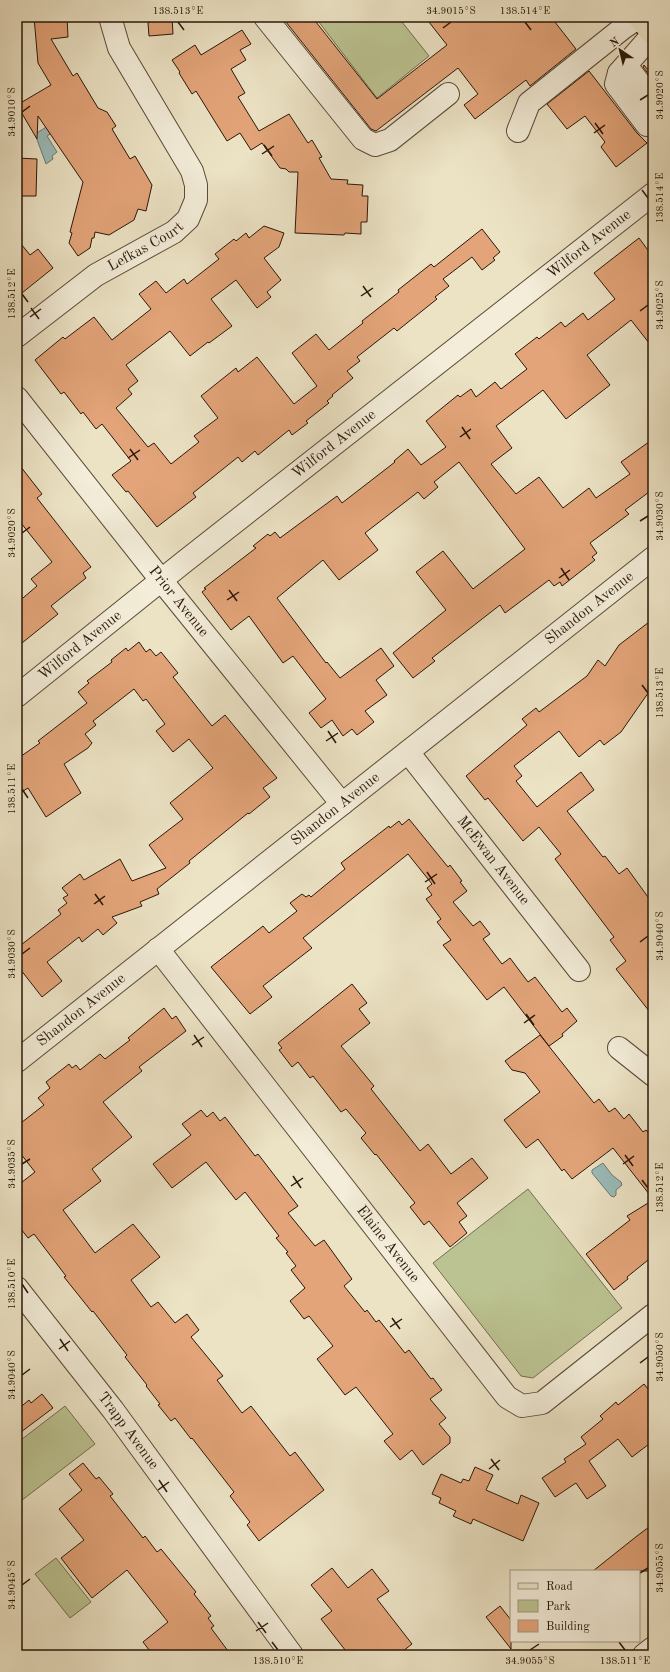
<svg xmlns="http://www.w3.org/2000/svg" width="670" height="1672" font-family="'Old Standard TT',serif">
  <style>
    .green { fill: #bcc392; stroke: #736d4d }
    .water { fill: #9abdbc; stroke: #6d7b74 }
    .building { fill: #e3a479; stroke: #2a1708 }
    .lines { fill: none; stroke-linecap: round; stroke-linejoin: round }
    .minor-casing { stroke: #5a4a37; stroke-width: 24 }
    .major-casing { stroke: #2a1708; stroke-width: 24 }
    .minor { stroke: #f3edd9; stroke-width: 22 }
    .major { stroke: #ece3c5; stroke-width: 22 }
    .ticks { fill: none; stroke: #2a1708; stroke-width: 1.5 }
    .labels { text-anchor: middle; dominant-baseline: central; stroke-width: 3; stroke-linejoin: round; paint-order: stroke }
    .street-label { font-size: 15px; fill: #2a1708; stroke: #f3edd9 }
    .neatline { fill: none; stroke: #2a1708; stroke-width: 1.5 }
    .ticks-label { font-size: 10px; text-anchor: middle; fill: #2a1708 }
  </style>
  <rect width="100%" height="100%" fill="#ece3c5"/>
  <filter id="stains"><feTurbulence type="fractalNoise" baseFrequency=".005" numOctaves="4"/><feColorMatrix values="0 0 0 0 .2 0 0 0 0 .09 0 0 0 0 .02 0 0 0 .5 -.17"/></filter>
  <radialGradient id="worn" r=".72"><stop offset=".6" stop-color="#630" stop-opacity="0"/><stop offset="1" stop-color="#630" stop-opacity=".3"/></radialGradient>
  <g class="green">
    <polygon points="315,17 398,17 429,56 377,98"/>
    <polygon points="528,1189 622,1308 533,1378 521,1376 433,1263"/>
    <polygon points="65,1406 95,1444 17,1504 17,1443"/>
    <polygon points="56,1558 91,1602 70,1618 35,1574"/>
  </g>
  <g class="water">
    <polygon points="48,126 52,133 47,136 57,152 52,156 53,159 46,164 35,134"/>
    <polygon points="603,1163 612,1175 621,1182 622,1185 616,1190 616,1195 614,1197 611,1196 592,1173 592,1170"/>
  </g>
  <g class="building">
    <polygon points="34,17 67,17 68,37 51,39 73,76 77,73 98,108 107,112 116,126 112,129 130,159 135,156 152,185 146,211 138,209 134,220 109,235 95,232 94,238 92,238 90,248 78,256 69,243 72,233 70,232 83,182 38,116 37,139 17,105 51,85 38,63"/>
    <polygon points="157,17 172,17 173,34 149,36 148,23"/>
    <polygon points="282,17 312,17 377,99 447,45 425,17 551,17 576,49 530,86 526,80 475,119 464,105 478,94 458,68 376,131 371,129"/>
    <polygon points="242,30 251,44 240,50 246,60 231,69 245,93 238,97 259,131 289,114 308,143 312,140 322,157 319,158 331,179 348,180 347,184 363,185 362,196 368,196 367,222 361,222 361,234 345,233 344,235 295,233 298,172 289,172 286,169 280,168 262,143 251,150 240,133 227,141 196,91 192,94 179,73 180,72 172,60 195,45 201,55"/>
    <polygon points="644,65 653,76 653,80 643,67"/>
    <polygon points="589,71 637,133 647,143 616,167 601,147 605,142 585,116 567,129 547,104"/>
    <polygon points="17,158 37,159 36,196 17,196"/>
    <polygon points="264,226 284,233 279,247 264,258 281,280 267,292 271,297 257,308 236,280 211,299 232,326 209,343 208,342 190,356 170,331 126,365 138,381 128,389 132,394 116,408 148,447 154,443 171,464 199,442 194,436 218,418 201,396 236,368 238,372 257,357 294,404 317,386 292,353 316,334 329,350 363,323 362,321 399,292 398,290 431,264 434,267 482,229 500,252 493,258 495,260 482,270 472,257 443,279 449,286 435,297 437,299 397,331 394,328 357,357 360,361 347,371 353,378 332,395 333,396 327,401 329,403 306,421 308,423 292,435 289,430 258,455 255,451 242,462 238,457 193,493 196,497 157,527 128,491 126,492 112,475 131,461 102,424 96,429 83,412 81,414 64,392 61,394 35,360 63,337 65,339 94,317 112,340 151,309 139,294 156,281 166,293 184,279 187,284 219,259 215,254 234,239 236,241 246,233 249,238"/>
    <polygon points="639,238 653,257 653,348 631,320 587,355 610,385 566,419 543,390 496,426 512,448 491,464 516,494 539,477 563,508 589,488 596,498 630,474 621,462 653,439 653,489 625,510 629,514 590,543 597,553 592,557 595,560 576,575 562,586 560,582 554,586 549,580 505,613 500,605 432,658 435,661 413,678 393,653 446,610 416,572 443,551 473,589 525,549 459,462 434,482 438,487 424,499 418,492 365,533 378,550 339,580 323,560 277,598 326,663 327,662 340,678 381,648 394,666 376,680 387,695 365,711 374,722 357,735 352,729 343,736 332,720 321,728 309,713 326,699 293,656 283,663 249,616 231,630 202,592 206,589 204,588 256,548 253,546 268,534 270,536 275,532 280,538 337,496 342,503 395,462 394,461 408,449 421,465 446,447 426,421 458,395 460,397 471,389 476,397 495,382 501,389 527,369 515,354 537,337 539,339 561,322 565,327 583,313 588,320 615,299 594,273"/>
    <polygon points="17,239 30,255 38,249 53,268 17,297"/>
    <polygon points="17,462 42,494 37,498 91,567 83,573 86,578 51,606 58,614 17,647 17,603 37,586 31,579 52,562 17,518"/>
    <polygon points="653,619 653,686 621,732 604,745 600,740 579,757 559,731 514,766 522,776 516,781 537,807 581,772 594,790 567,811 603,857 605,856 619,874 627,868 653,904 653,1016 616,969 626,961 610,940 614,937 555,859 561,854 539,827 523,841 488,798 485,800 466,776 527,725 522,719 536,708 539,712 587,676 598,660 605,666 619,645"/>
    <polygon points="139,642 146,652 150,649 156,656 161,652 178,673 173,677 212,726 225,715 277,778 263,788 270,797 249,814 248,813 189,861 190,863 157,889 159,894 140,902 142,906 112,917 117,923 103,935 98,929 82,942 79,937 47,962 62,981 42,997 17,965 17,948 61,914 58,910 67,903 63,898 68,895 62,888 80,874 84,880 120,859 132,881 166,868 149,845 183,819 170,803 213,768 189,739 173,752 156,731 165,724 146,699 143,701 134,689 93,721 96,725 85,734 92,743 88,748 64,764 81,793 46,817 28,788 17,795 17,759 40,743 38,741 87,703 78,692 89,683 87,681 112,662 111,660 126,648 128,651"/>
    <polygon points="409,819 448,867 450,865 462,881 460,882 467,891 453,902 473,926 480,921 490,934 483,939 502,964 510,958 528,982 535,977 562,1012 567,1008 577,1021 562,1034 563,1036 549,1046 504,987 487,1000 443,945 451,940 437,922 441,919 426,899 432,895 427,888 432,884 408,854 303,938 312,948 263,986 272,997 250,1014 211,967 263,926 269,933 297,911 290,903 302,894 306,897 309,895 311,897 345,869 341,863 389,826 390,828 399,821 402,825"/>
    <polygon points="352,984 367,1003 359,1009 370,1023 341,1046 374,1086 371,1089 420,1151 428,1144 451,1174 472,1158 488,1178 457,1203 467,1216 459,1222 467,1233 450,1247 429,1221 424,1225 410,1207 415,1203 376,1154 375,1155 361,1138 366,1133 346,1109 341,1112 313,1076 310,1078 298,1062 292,1067 279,1050 282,1048 278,1043"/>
    <polygon points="164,1008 172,1019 176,1016 186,1031 139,1067 142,1071 103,1102 132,1137 92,1169 101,1181 63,1210 95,1253 133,1224 160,1257 131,1280 151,1307 158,1302 175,1323 187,1314 199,1330 191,1337 223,1376 217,1380 242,1413 251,1406 290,1456 295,1452 324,1490 259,1541 247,1525 250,1522 230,1496 234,1492 192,1438 191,1439 175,1418 171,1421 158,1405 160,1404 146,1386 147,1385 125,1357 127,1355 93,1311 92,1312 64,1277 66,1276 34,1234 28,1238 17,1224 17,1186 35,1172 17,1149 17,1126 44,1105 38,1098 50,1088 46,1082 69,1064 72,1068 76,1065 80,1070 100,1054 105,1059 130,1040 128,1038"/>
    <polygon points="540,1035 594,1103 599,1099 609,1112 615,1108 624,1119 629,1114 643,1132 646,1130 653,1138 653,1199 613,1148 572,1179 564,1169 562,1171 538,1139 526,1148 504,1120 540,1092 525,1073 512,1070 505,1061"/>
    <polygon points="201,1110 207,1117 213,1112 220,1121 225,1117 255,1156 258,1154 298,1206 288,1213 315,1246 324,1240 352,1279 344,1286 365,1312 367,1310 376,1322 379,1320 405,1353 409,1350 431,1379 433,1378 442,1390 430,1399 446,1418 439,1424 450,1437 450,1443 423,1465 412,1450 400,1460 384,1441 393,1434 356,1387 345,1395 317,1359 333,1346 309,1316 304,1319 290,1301 305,1288 291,1270 296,1266 286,1253 288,1252 276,1238 279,1236 245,1192 236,1200 206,1162 172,1188 153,1164 191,1135 182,1124"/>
    <polygon points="653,1200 653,1256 627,1277 628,1279 614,1290 586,1254 630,1220 627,1216"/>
    <polygon points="644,1384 653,1395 653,1441 632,1457 618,1439 589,1461 606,1486 587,1499 576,1483 555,1497 542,1478 566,1462 564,1459 586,1444 581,1437 603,1419 600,1416 616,1402 618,1405"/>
    <polygon points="42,1394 53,1408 17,1435 17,1410 29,1400 31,1403"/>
    <polygon points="83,1463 96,1479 99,1477 113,1494 110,1496 143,1538 145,1536 157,1552 161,1549 196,1592 194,1594 211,1616 208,1618 214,1626 211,1628 231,1655 153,1655 143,1642 168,1622 127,1570 92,1598 61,1558 84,1540 59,1509 82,1490 69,1474"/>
    <polygon points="475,1467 493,1475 486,1490 518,1504 521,1495 539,1503 523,1541 473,1519 471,1524 453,1516 456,1511 439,1503 441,1498 432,1494 441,1474 461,1483 463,1479 469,1481"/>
    <polygon points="653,1524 653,1571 593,1571 637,1536"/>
    <polygon points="332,1568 348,1588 372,1569 389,1591 377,1599 412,1644 398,1655 349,1655 321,1619 332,1611 311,1585"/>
    <polygon points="500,1606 511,1620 511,1649 486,1617"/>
  </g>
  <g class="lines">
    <g class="minor-casing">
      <g id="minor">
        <polyline points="265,17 363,139 375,145 390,140 448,94"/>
        <polyline points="653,34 619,73 616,84 647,125 653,125"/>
        <polyline points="619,73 631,72 653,101"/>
        <polyline points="518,131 529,103 623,28 639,17 653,18"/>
        <path id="s1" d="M17 336 96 275 174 232 188 219 196 200V185L192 171 119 48 110 17"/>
        <path id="s2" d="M17 398 161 580 342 804"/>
        <path id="s3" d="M17 696 184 562 653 194"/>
        <path id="s4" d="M408 752 579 970"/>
        <path id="s5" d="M158 949 507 1397 522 1406 542 1403 653 1315"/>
        <polyline points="619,1048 653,1075"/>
        <path id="s6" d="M17 1061 653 558"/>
        <path id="s7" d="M17 1288 113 1410 292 1655"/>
        <polyline points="644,1655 653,1648"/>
      </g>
    </g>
    <g class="major-casing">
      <polyline id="major" points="639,17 653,34"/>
    </g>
    <use href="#minor" class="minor"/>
    <use href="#major" class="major"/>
  </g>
  <path class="ticks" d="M178 22 184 30M525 22 531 30M443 28 451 22M640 100 648 95M22 112 30 106M595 123 603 134M594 133 605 125M264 145 272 156M262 154 274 146M642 190 648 198M363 286 371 297M22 294 28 302M361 296 373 288M31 308 39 319M640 311 648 305M30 317 41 309M462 427 470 439M460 437 471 429M130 449 138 460M128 458 140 450M640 521 648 516M22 533 30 527M561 568 569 580M559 578 570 570M229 590 237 601M227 600 239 592M642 685 648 693M328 731 336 743M326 741 338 733M22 789 28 798M427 872 435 884M425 882 437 874M95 894 103 905M94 904 105 896M640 942 648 936M22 954 30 948M526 1014 534 1025M524 1023 535 1015M194 1035 202 1047M192 1045 204 1037M625 1155 633 1166M22 1164 30 1159M623 1164 634 1156M293 1176 301 1188M642 1180 648 1188M291 1186 303 1178M22 1284 28 1293M392 1318 400 1329M390 1327 402 1319M60 1339 68 1351M59 1349 70 1341M640 1363 648 1357M22 1375 30 1369M491 1459 499 1470M489 1469 500 1460M159 1480 167 1492M158 1490 169 1482M640 1573 648 1568M22 1585 30 1579M258 1622 266 1633M256 1631 268 1623M272 1642 278 1650M619 1642 625 1650M530 1650 539 1644"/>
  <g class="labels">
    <g class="street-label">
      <text stroke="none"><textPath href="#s3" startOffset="729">Wilford Avenue</textPath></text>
      <text stroke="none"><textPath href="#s1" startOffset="157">Lefkas Court</textPath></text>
      <text stroke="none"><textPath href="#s3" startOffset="405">Wilford Avenue</textPath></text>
      <text stroke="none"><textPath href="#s2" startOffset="260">Prior Avenue</textPath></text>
      <text stroke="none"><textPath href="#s6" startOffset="730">Shandon Avenue</textPath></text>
      <text stroke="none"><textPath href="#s3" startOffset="81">Wilford Avenue</textPath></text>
      <text stroke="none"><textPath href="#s6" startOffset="406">Shandon Avenue</textPath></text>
      <text stroke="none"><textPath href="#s4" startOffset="138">McEwan Avenue</textPath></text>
      <text stroke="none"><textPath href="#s6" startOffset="82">Shandon Avenue</textPath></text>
      <text stroke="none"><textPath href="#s5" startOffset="374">Elaine Avenue</textPath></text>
      <text stroke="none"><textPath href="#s7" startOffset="181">Trapp Avenue</textPath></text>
    </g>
  </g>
  <rect width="670" height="1672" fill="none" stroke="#ece3c5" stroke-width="44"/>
  <rect x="510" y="1570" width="130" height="72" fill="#f3edd9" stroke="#a39785"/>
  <rect x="518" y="1583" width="20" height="6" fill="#ece3c5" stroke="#a39785"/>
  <text x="546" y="1590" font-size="12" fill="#2a1708">Road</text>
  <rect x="518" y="1600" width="20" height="12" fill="#bcc392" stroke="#a39785"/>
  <text x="546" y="1610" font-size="12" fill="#2a1708">Park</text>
  <rect x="518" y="1620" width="20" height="12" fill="#e3a479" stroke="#a39785"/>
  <text x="546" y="1630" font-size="12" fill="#2a1708">Building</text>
  <g transform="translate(620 50) rotate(325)" stroke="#f3edd9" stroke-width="3" paint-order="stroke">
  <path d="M0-3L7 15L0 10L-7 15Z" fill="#2a1708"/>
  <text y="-6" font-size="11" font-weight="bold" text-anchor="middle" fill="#2a1708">N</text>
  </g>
  <rect x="22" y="22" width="626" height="1628" class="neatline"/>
  <g class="ticks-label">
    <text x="178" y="14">138.513°E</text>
    <text x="451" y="14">34.9015°S</text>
    <text x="525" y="14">138.514°E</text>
    <text transform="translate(659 95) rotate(-90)" y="4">34.9020°S</text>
    <text transform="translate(11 112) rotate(-90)" y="4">34.9010°S</text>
    <text transform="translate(659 198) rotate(-90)" y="4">138.514°E</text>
    <text transform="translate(11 294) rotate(-90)" y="4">138.512°E</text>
    <text transform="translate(659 305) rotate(-90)" y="4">34.9025°S</text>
    <text transform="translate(659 516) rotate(-90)" y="4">34.9030°S</text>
    <text transform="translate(11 533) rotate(-90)" y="4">34.9020°S</text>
    <text transform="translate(659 693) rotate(-90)" y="4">138.513°E</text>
    <text transform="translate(11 789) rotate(-90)" y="4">138.511°E</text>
    <text transform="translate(659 936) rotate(-90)" y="4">34.9040°S</text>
    <text transform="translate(11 954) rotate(-90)" y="4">34.9030°S</text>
    <text transform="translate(11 1164) rotate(-90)" y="4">34.9035°S</text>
    <text transform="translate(659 1188) rotate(-90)" y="4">138.512°E</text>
    <text transform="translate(11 1284) rotate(-90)" y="4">138.510°E</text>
    <text transform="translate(659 1357) rotate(-90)" y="4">34.9050°S</text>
    <text transform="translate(11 1375) rotate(-90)" y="4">34.9040°S</text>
    <text transform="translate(659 1568) rotate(-90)" y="4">34.9055°S</text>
    <text transform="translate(11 1585) rotate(-90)" y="4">34.9045°S</text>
    <text x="278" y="1664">138.510°E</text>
    <text x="530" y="1664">34.9055°S</text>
    <text x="625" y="1664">138.511°E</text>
  </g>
  <rect width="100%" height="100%" filter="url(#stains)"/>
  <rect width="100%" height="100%" fill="url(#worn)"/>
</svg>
